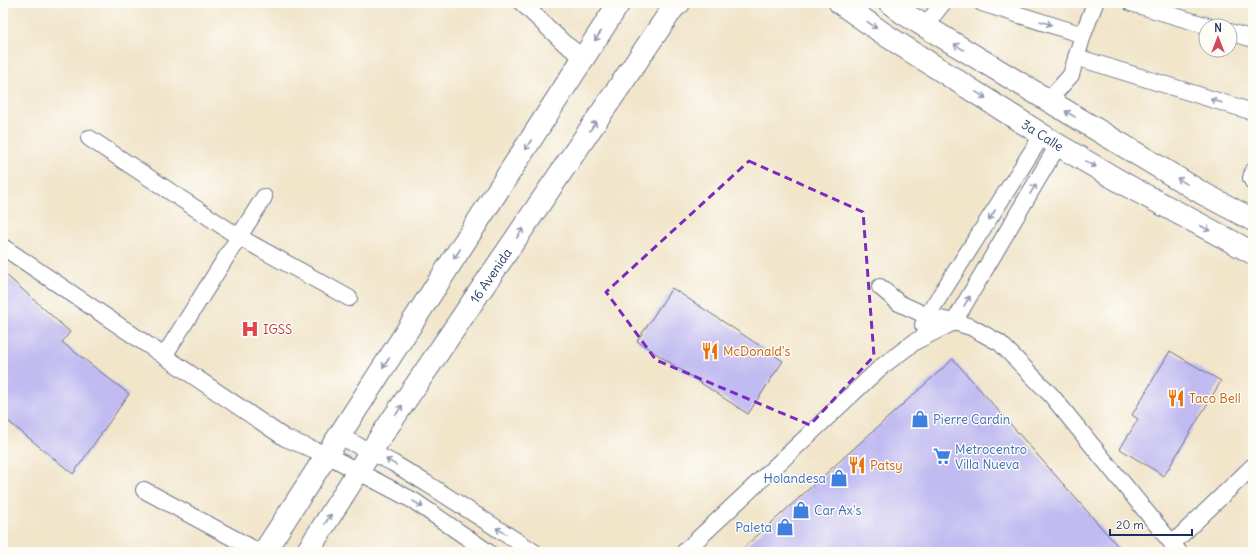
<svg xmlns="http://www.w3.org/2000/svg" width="1256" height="555" font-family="Delius,sans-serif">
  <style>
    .building { fill: #c1bbf1 }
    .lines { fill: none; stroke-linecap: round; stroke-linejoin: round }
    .lane-casing { stroke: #666f84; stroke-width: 18 }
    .secondary-casing { stroke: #666f84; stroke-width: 24 }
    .primary-casing { stroke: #666f84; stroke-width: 24 }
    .lane { stroke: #fff; stroke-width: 16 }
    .secondary { stroke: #fff; stroke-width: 22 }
    .primary { stroke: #fff; stroke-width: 22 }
    .oneway { stroke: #8d97ae }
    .marked { fill: none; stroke: #7b2cbf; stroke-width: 3; stroke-dasharray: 8 5; stroke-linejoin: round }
    .labels { text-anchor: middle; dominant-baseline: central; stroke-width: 3; stroke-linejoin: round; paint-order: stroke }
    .street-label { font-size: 13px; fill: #1b2f5e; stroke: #fdfcf7 }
    .health-label { font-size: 13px; fill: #be3a42; stroke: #fdfcf7; text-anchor: start }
    .food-label { font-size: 13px; fill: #c56008; stroke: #fdfcf7; text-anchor: start }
    .shop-label { font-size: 13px; fill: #366cbe; stroke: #fdfcf7; text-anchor: start }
  </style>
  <rect width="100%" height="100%" fill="#fdfcf7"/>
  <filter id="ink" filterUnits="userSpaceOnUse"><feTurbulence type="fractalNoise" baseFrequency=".025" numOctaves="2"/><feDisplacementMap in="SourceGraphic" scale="8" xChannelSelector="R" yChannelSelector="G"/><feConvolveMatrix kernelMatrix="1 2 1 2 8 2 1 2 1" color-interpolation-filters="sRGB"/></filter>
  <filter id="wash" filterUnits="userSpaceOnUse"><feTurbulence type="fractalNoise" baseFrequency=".012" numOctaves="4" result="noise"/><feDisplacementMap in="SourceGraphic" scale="16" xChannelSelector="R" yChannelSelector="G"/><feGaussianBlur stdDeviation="0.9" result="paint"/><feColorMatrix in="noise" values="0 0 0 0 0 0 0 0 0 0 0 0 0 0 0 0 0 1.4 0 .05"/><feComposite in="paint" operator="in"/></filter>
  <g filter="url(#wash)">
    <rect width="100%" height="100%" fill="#f1e5ca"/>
    <g id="blocks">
      <g class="building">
        <polygon points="3,272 70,332 62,342 129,394 73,474 3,417"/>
        <polygon points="672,288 783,361 748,414 637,341"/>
        <polygon points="1170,351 1221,381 1164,476 1120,449 1138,419 1132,415"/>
        <polygon points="953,359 1123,552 739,552"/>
      </g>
    </g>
  </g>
  <g filter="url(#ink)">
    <use href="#blocks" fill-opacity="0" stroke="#666f84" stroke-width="1"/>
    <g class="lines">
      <g class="lane-casing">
        <g id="lane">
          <polyline points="522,3 564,43 584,58"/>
          <polyline points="982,3 1083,35"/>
          <polyline points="1131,3 1208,26"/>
          <polyline points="924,27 943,3"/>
          <polyline points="1230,32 1253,39"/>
          <polyline points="1076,57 1253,112"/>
          <polyline points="1048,101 1071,75 1083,35 1095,3"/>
          <polyline points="89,138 239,237 349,298"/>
          <polyline points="1253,171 1251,178 1253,182"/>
          <polyline points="3,247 285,438 327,455 414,501 488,552"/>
          <polyline points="880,287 899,303 927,316 954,322 971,327 1000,343 1051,395 1179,552"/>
          <polyline points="923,325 927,316 1043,134"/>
          <polyline points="164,356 264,197"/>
          <polyline points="339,436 393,463 426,483 534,552"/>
          <polyline points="144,490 259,552"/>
          <polyline points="1172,544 1253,466"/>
          <polyline points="684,552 881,367 916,341 954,322 1058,145"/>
        </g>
      </g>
      <g class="secondary-casing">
        <g id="secondary">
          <polyline points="264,552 619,3"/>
          <path id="s1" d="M307 552 371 451 673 8 679 3"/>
        </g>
      </g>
      <g class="primary-casing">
        <g id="primary">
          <path id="s2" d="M840 3 887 36 1058 145 1128 186 1253 253"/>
          <polyline points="890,3 903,13 1202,193 1253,220"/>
        </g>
      </g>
      <use href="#lane" class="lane"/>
      <use href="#secondary" class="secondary"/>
      <use href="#primary" class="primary"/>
    </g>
    <defs><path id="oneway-shaft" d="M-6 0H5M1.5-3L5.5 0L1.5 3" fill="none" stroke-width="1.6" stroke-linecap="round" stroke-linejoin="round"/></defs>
    <g class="oneway">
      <use href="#oneway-shaft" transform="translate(1046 23) rotate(18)"/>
      <use href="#oneway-shaft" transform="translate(872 25) rotate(35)"/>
      <use href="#oneway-shaft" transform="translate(598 36) rotate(123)"/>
      <use href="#oneway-shaft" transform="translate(959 47) rotate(-149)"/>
      <use href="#oneway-shaft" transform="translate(981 95) rotate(32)"/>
      <use href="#oneway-shaft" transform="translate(1216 101) rotate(-163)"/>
      <use href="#oneway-shaft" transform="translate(1070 114) rotate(-149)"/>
      <use href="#oneway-shaft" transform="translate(593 126) rotate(-56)"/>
      <use href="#oneway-shaft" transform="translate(528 145) rotate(123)"/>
      <use href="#oneway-shaft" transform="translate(1091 164) rotate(30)"/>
      <use href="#oneway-shaft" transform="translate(1182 181) rotate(-148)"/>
      <use href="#oneway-shaft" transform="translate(1033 189) rotate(-60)"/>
      <use href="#oneway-shaft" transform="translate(992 215) rotate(123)"/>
      <use href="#oneway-shaft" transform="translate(1205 228) rotate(28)"/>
      <use href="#oneway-shaft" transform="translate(520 233) rotate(-56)"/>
      <use href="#oneway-shaft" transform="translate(457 254) rotate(123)"/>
      <use href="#oneway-shaft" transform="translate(967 301) rotate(-59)"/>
      <use href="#oneway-shaft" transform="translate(386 363) rotate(123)"/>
      <use href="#oneway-shaft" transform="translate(399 410) rotate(-56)"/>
      <use href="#oneway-shaft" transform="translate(391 462) rotate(-151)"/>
      <use href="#oneway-shaft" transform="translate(418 504) rotate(32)"/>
      <use href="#oneway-shaft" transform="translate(328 519) rotate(-57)"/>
      <use href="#oneway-shaft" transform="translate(501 531) rotate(-148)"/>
    </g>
  </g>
  <path class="marked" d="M749 161 863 212 874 356 810 425 656 360 606 292Z"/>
  <defs>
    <g id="hospital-bare" transform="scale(1.38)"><path d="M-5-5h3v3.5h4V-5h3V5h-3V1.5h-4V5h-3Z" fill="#e0444e" stroke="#fdfcf7" stroke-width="2.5" paint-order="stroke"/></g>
    <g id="restaurant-bare" transform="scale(1.38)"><path d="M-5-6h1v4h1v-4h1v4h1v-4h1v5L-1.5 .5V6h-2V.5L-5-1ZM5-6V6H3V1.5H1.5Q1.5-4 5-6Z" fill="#e8710a" stroke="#fdfcf7" stroke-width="2.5" paint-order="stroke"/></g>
    <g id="shop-bare" transform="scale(1.38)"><path d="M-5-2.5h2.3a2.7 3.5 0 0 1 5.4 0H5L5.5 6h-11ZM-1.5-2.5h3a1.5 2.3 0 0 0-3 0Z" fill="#3f7fe0" stroke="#fdfcf7" stroke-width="2.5" paint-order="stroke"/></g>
    <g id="supermarket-bare" transform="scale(1.38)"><path d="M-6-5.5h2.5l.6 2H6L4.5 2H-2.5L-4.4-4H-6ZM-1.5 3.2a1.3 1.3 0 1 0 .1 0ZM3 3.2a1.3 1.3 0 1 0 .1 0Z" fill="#3f7fe0" stroke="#fdfcf7" stroke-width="2.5" paint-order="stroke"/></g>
  </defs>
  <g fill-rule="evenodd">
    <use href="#hospital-bare" x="250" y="329"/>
    <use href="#restaurant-bare" x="710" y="351"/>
    <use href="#restaurant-bare" x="1176" y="398"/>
    <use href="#shop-bare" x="920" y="419"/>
    <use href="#supermarket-bare" x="942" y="456"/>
    <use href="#restaurant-bare" x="857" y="465"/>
    <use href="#shop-bare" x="839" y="478"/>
    <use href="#shop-bare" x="801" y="510"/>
    <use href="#shop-bare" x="785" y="527"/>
  </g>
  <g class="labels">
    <g class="street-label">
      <text stroke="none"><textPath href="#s2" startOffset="242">3a Calle</textPath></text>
      <text stroke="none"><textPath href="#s1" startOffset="332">16 Avenida</textPath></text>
    </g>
    <g class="health-label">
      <text x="263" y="329">IGSS</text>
    </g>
    <g class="food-label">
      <text x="723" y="351">McDonald's</text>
      <text x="1189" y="398">Taco Bell</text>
      <text x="870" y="465">Patsy</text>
    </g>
    <g class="shop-label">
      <text x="933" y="419">Pierre Cardin</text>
      <text x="955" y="449">Metrocentro<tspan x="955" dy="15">Villa Nueva</tspan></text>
      <text x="826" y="478" text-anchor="end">Holandesa</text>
      <text x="814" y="510">Car Ax's</text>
      <text x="772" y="527" text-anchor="end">Paleta</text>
    </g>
  </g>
  <rect width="1256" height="555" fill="none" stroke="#fdfcf7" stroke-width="16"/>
  <g transform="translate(1218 38)"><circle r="19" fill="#fdfcf7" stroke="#a3aaba"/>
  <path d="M0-3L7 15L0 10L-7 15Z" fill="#d1495b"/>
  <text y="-6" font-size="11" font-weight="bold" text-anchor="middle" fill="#1b2f5e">N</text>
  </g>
  <path d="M1110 529v6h82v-6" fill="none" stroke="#1b2f5e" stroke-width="2"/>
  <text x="1116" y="529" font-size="12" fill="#1b2f5e" stroke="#fdfcf7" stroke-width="3" paint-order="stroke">20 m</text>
</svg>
